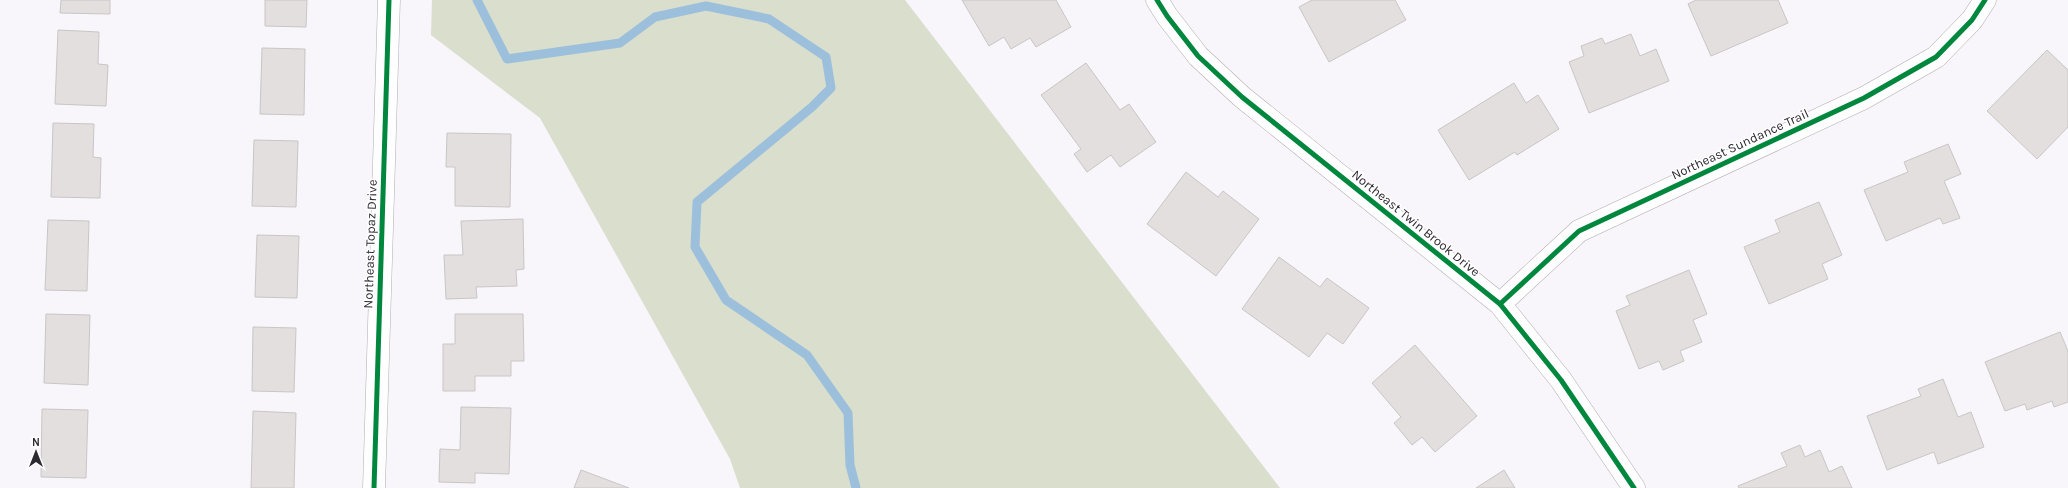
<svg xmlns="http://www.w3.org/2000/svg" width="2068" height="488" font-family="Karla,sans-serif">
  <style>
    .green { fill: #d9decd }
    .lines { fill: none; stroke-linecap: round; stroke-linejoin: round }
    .stream { stroke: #9cc0dc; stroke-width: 9 }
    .building { fill: #e3dfdf; stroke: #c9c6c5 }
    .minor-casing { stroke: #b0aeb4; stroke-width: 23 }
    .minor { stroke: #fefefe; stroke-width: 22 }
    .cycleway-casing { stroke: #fff; stroke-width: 8 }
    .cycleway { stroke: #00873e; stroke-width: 5 }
    .labels { text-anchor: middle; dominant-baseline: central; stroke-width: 3; stroke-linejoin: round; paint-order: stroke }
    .street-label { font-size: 13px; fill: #2d2a31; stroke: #fff }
  </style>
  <rect width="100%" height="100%" fill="#f8f5fb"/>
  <polygon class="green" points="432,0 905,0 1280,488 740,488 730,459 540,118 431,35"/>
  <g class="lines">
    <polyline class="stream" points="477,0 507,59 620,43 655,17 706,6 769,19 826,57 831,88 812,107 697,202 695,247 726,300 807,355 848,413 850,465 856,488"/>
  </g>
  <g class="building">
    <polygon points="61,0 110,0 110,14 60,13"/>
    <polygon points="265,0 307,0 306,27 265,26"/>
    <polygon points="962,0 1056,0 1071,27 1036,47 1030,38 1011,49 1004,37 989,46"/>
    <polygon points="1312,0 1395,0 1406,20 1329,62 1299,7"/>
    <polygon points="1696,0 1778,0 1788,23 1711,56 1688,4"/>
    <polygon points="58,30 99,32 98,64 108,65 106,106 55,104"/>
    <polygon points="1631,34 1640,56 1656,49 1669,81 1589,113 1569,62 1584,56 1581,46 1602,38 1605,44"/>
    <polygon points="262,48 305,49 304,115 260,114"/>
    <polygon points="2047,50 2068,70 2068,127 2037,159 1987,111"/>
    <polygon points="1086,63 1120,110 1129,104 1156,142 1120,167 1111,155 1087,172 1074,154 1081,149 1041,95"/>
    <polygon points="1514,83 1526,103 1538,95 1559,129 1517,155 1515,152 1469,180 1438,130"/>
    <polygon points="53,123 94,124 93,157 101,158 100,198 51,197"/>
    <polygon points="447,133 511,134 510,207 455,206 455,167 446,167"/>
    <polygon points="254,140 298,141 296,207 252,206"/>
    <polygon points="1948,144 1961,174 1944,181 1960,218 1943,224 1940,218 1886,241 1864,190 1908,172 1904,162"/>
    <polygon points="1186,172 1218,197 1223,191 1259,219 1216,276 1147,224"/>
    <polygon points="1819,202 1842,255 1822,264 1828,279 1769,304 1744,247 1780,232 1775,220"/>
    <polygon points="523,219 524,269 516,270 517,286 476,287 477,298 446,299 444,255 463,255 461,221"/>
    <polygon points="48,220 89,221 87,291 45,290"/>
    <polygon points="257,235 299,236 297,298 255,297"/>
    <polygon points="1279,257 1320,287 1327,278 1369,308 1343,344 1327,333 1309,357 1242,309"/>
    <polygon points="1689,270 1707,314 1693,320 1702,342 1680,351 1684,361 1663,370 1659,361 1639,369 1616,311 1630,305 1626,296"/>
    <polygon points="46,314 90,315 88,385 44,383"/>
    <polygon points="455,314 523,314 524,361 511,361 511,376 475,376 475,391 443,391 443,344 455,344"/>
    <polygon points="253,327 296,328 294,392 252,391"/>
    <polygon points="2060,332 2068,351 2068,402 2054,407 2052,401 2027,410 2025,404 2005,411 1985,362"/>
    <polygon points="1415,345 1477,416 1435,452 1422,437 1412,445 1394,423 1401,417 1372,383"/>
    <polygon points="1943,379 1958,417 1971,412 1984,447 1938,464 1934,452 1887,470 1867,416 1921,396 1918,389"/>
    <polygon points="461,407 511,408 509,474 475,473 475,483 439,482 440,449 460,450"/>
    <polygon points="42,409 88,410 86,478 41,477"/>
    <polygon points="253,411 296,413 294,488 251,488"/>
    <polygon points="1800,445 1805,457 1820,450 1829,472 1842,466 1852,488 1739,488 1738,486 1787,466 1781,453"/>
    <polygon points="581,470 629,488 574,488"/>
    <polygon points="1504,470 1515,488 1476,488"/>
  </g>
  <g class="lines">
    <g class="minor-casing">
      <g id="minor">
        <polyline points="1157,0 1167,16 1198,56 1242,97 1500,304 1561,380 1634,488"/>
        <polyline points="1500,304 1579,231 1864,98 1936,57 1972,20 1985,0"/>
        <polyline points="374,488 389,0"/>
      </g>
    </g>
    <use href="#minor" class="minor"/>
    <g class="cycleway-casing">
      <g id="cycleway">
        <polyline points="1157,0 1167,16 1198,56 1242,97 1500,304 1561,380 1634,488"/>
        <polyline points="1500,304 1579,231 1864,98 1936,57 1972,20 1985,0"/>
        <polyline points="374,488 389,0"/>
      </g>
    </g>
    <use href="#cycleway" class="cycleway"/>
  </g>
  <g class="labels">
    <g class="street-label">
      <text transform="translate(1740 144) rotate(-25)">Northeast Sundance Trail</text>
      <text transform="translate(1416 223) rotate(39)">Northeast Twin Brook Drive</text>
      <text transform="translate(370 244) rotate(-88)">Northeast Topaz Drive</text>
    </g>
  </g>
  <g transform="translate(36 452)" stroke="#ffffff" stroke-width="3" paint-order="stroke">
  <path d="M0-3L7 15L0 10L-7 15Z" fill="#2d2a31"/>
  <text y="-6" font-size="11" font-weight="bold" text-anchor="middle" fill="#2d2a31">N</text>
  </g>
</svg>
